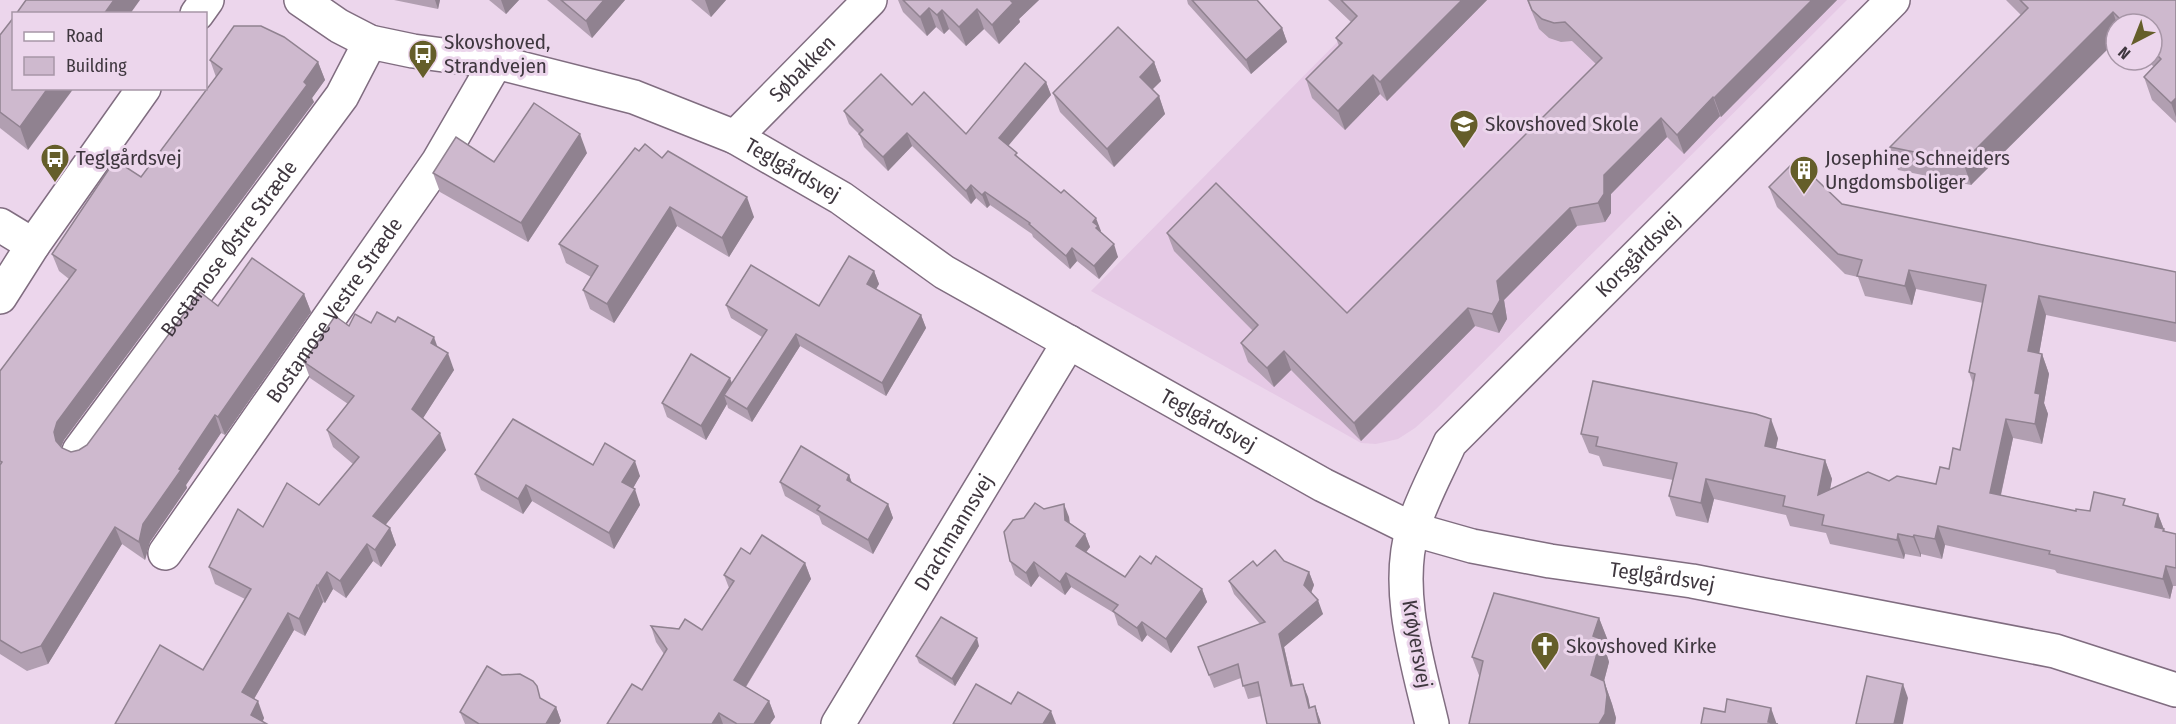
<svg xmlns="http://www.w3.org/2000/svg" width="2176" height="724" font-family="'Fira Sans Condensed',sans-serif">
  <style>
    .built { fill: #e5c9e5 }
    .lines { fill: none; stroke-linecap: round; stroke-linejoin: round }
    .minor-casing { stroke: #806d80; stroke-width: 36 }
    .minor { stroke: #fff; stroke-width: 33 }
    .wall { fill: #b19fb1 }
    .shaded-wall { fill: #908290 }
    .building { fill: #ceb9ce; stroke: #908290; stroke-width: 1.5 }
    .labels { text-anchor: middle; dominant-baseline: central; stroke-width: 6; stroke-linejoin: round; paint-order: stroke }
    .poi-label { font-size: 21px; fill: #3f373f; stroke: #ecd6ec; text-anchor: start }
    .street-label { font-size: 21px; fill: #3f373f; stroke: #ecd6ec }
  </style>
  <rect width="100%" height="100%" fill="#ecd6ec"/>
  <polygon class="built" points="1375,0 1847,0 1436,409 1415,428 1398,439 1376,444 1361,443 1091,291 1370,9"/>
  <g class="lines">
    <g class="minor-casing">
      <g id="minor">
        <path id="s1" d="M301 0 339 26 370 42 413 51 496 62 634 97 735 137 841 198 944 272 1323 485 1412 529 1472 546 1550 561 1692 581 2055 651 2176 690"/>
        <polyline points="197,14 207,0"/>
        <path id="s2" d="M735 137 870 0"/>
        <polyline points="0,225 33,245"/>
        <polyline points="0,297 33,245 144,88"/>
        <path id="s3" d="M79 451 342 96 370 42"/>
        <path id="s4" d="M165 553 438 162 496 62"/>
        <path id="s5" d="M838 724 1069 342"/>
        <path id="s6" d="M1432 724C1418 664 1394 589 1413 528 1421 501 1438 470 1450 443L1893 0"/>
      </g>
    </g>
    <use href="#minor" class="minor"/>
  </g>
  <g class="wall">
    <polygon points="394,0 440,0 438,9"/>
    <polygon points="489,0 519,0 506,14"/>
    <polygon points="547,0 625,0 592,38"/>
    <polygon points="691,0 726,0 711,17"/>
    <polygon points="898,0 1039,0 1019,19 1020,22 999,44 984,29 966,46 949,29 944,34 936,27 927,36 903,12"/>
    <polygon points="1187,0 1257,0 1282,28 1287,42 1251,74 1188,4"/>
    <polygon points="1328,0 1487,0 1387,101 1380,94 1345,130 1312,98 1306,79 1339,46 1336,38 1351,22"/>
    <polygon points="1527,0 1837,0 1721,117 1720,116 1684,154 1667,137 1611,194 1611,213 1605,222 1577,226 1504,300 1507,319 1499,333 1475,326 1361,441 1291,370 1274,387 1248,362 1241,343 1253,331 1174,251 1167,233 1347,313 1596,64 1572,41 1561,42 1549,38 1539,29"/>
    <polygon points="2006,0 2176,0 2176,123 2152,100 2144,77 2154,67 2147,60 2152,60 2152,24 2116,24 1971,185 1898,170 1890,147 2021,15"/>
    <polygon points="0,35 28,150 0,128"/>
    <polygon points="210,60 318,62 325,80 312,98 314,102 64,440 61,448 71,452 79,450 87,445 218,306 304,294 311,312 225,435 221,433 186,485 187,488 150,542 145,560 122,544 48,664 27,671 0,654 0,371 69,279 59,271 52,254 141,177 216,77"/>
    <polygon points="1154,62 1161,81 1152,89 1159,96 1165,114 1114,167 1060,112 1053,93"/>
    <polygon points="1046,82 1051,95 1008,145 1019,158 1101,231 1100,232 1118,257 1099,279 1077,261 1070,269 1033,237 1032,234 990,205 987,208 976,198 971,204 912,146 888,171 864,147 859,134 849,124 844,111 912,105 966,134"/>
    <polygon points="639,151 662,158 754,217 729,257 677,226 614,323 590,309 583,290 591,277 566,263 559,244"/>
    <polygon points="587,153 528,242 440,192 433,173 494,162"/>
    <polygon points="1769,187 1842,204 2176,272 2176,342 2046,315 2039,354 2042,354 2049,374 2044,403 2048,414 2042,444 2013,438 2001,495 2076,511 2090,511 2127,506 2158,514 2165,532 2176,534 2176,586 2173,586 2170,599 2057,573 2055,570 1945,545 1942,559 1921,554 1921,557 1905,554 1904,559 1830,544 1826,533 1790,526 1786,515 1714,499 1708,523 1676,516 1669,496 1673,480 1603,466 1599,456 1589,453 1581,434 1778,438 1776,448 1825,460 1832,479 1830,489 1889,481 1936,484 1949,469 1960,450 1973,384 1969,372 1983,303 1916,289 1912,305 1865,296 1858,277 1845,274 1777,207"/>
    <polygon points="874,271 879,284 876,289 921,315 926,328 886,396 800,346 752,422 728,408 727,404 706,440 667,417 662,403 732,383 762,337 731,318 726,305 819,306"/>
    <polygon points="371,323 437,346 454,370 423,418 446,450 385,525 390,528 396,545 381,567 373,561 346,598 333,589 325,603 323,602 305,636 294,630 254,699 264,718 263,721 115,724 203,670 245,599 215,584 209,567 263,527 319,505 353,464 333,447 327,430 348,404 310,378 304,362 349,326"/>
    <polygon points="593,465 640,476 633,488 640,505 614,549 532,501 523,514 481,490 475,474"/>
    <polygon points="849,475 852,483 888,504 893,518 873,554 822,524 819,516 785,496 780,482"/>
    <polygon points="1044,509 1069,517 1070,523 1085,534 1090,547 1086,552 1125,577 1151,564 1202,589 1207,602 1171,653 1147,635 1142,642 1118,625 1114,613 1071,587 1065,595 1039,576 1031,587 1015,575 1010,561 1024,518"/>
    <polygon points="750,554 805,563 811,579 746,687 769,701 775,717 770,724 607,724 642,690 664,654 656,642 651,626 702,630 729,588 724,575"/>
    <polygon points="1284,561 1309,572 1314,585 1311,593 1323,614 1284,647 1293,686 1308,697 1310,708 1315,706 1321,724 1267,724 1261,696 1248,699 1241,678 1214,688 1198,647 1260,624 1234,594 1229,581"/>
    <polygon points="1599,618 1608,641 1605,649 1609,662 1604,681 1612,704 1616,718 1615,724 1469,724 1480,678 1472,657"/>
    <polygon points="979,646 955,686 919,663 916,656"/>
    <polygon points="541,699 556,707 561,721 559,724 465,724 460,712"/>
  </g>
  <g class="shaded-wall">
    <polygon points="114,0 140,0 130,14 104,14"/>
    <polygon points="435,0 440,0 438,9"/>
    <polygon points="501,0 519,0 506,14"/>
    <polygon points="604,0 625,0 592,38 586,21"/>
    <polygon points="705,0 726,0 711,17"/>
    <polygon points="1012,0 1039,0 1019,19 1020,22 999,44 992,25"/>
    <polygon points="1462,0 1487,0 1387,101 1380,82"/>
    <polygon points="1812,0 1837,0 1721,117 1714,98"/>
    <polygon points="929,8 936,27 927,36 920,17"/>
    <polygon points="977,9 984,29 966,46 959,27"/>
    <polygon points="942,10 949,29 944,34 937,15"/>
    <polygon points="2113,12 2117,24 2116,24 2116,41 1971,185 1963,162"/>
    <polygon points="1282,28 1287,42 1251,74 1246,60"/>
    <polygon points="318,62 325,80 312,98 314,102 64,440 60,449 56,441 54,432 57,422"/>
    <polygon points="1154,62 1161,81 1146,96 1140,77"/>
    <polygon points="1373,75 1380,94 1345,130 1338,111"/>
    <polygon points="1046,82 1051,95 1004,151 999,138"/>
    <polygon points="48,88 74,88 28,150 20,127"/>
    <polygon points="1159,96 1165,114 1114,167 1107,149"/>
    <polygon points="1713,97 1720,116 1684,154 1677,135"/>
    <polygon points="2176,98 2176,117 2171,103"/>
    <polygon points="1661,118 1667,137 1611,194 1611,213 1605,222 1598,203 1604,175"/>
    <polygon points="907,133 912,146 888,171 883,157"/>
    <polygon points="580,134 587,153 528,242 521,223"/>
    <polygon points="971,185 976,198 971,204 966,191"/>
    <polygon points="985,192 990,205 987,208 982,195"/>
    <polygon points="747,197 754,217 729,257 722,238"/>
    <polygon points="670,207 677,226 614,323 607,304"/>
    <polygon points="1570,208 1577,226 1504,300 1507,319 1499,333 1492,314 1497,281"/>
    <polygon points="1096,218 1101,231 1100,232 1102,239 1093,222"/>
    <polygon points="1114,244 1118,257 1099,279 1094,266"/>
    <polygon points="1072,248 1077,261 1070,269 1066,256"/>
    <polygon points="1909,270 1916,289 1912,305 1905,286"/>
    <polygon points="874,271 879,284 872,296 867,284"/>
    <polygon points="304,294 311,312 225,435 218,417"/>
    <polygon points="2039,296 2046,315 2036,371 2028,351"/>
    <polygon points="1468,308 1475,326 1361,441 1354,423"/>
    <polygon points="921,315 926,328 886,396 882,383"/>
    <polygon points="796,334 800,346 752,422 747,409"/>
    <polygon points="434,337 440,354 431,343"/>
    <polygon points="1284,351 1291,370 1274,387 1267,368"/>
    <polygon points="448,353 454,370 418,426 412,409"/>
    <polygon points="2042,354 2049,374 2044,403 2048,414 2042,444 2035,424 2035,393"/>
    <polygon points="730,378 735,391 724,395 727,404 706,440 701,426"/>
    <polygon points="215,415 221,433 186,485 187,488 150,542 145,560 139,542 143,524"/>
    <polygon points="1771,419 1778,438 1772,466 1765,446"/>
    <polygon points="2006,419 2013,438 1997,512 1990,493"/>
    <polygon points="440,433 446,450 379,533 373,516"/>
    <polygon points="1825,460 1832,479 1825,514 1818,495"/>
    <polygon points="635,461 640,476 628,497 622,482"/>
    <polygon points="849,475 854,489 847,480"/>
    <polygon points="1706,479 1714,499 1708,523 1701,503"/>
    <polygon points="526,485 532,501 523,514 518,499"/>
    <polygon points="635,489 640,505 614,549 609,533"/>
    <polygon points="888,504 893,518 873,554 868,540"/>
    <polygon points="1064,504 1069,517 1070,533 1065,520"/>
    <polygon points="2158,514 2171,548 2155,527"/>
    <polygon points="1938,526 1945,545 1942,559 1935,539"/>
    <polygon points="115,527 122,544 48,664 41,646"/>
    <polygon points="390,528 396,545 381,567 375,550"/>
    <polygon points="1085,534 1090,547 1081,559 1076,546"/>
    <polygon points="1898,534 1905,554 1904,559 1897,540"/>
    <polygon points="1914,535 1921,554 1921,557 1913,537"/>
    <polygon points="367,544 373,561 346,598 340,581"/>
    <polygon points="1034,562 1039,576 1031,587 1026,573"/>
    <polygon points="805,563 811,579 740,696 734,680"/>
    <polygon points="2166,566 2173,586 2170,599 2163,579"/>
    <polygon points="327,572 333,589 325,603 318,586"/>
    <polygon points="1309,572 1314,585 1309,598 1304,585"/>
    <polygon points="1066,573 1071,587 1065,595 1060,582"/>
    <polygon points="317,585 323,602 305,636 299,619"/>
    <polygon points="1202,589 1207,602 1171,653 1166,639"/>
    <polygon points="1318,600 1323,614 1284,647 1296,700 1291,686 1279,634"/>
    <polygon points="288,613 294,630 248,709 242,692"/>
    <polygon points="1599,618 1608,641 1605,649 1609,662 1604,681 1612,704 1616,718 1615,724 1599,724 1591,675 1593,636"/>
    <polygon points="1142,622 1147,635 1142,642 1137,628"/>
    <polygon points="977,638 979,646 955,686 952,679"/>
    <polygon points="1303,684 1308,697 1313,721 1309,708"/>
    <polygon points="1903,684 1908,698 1903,724 1894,724"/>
    <polygon points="258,701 264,718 261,724 251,715"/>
    <polygon points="769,701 775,717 770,724 754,724"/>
    <polygon points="1315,706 1320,720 1321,724 1319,724"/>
    <polygon points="556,707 561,721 559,724 546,724"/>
    <polygon points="1771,708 1776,722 1776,724 1768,722"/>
    <polygon points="1051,711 1056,724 1043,724"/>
    <polygon points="719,713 723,724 712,724"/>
  </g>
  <g class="building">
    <polygon points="26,0 114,0 104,14 16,14"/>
    <polygon points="561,0 604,0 586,21"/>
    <polygon points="903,0 1012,0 1011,1 1013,3 992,25 977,9 959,27 942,10 937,15 929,8 920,17"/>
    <polygon points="1192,0 1257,0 1282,28 1246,60"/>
    <polygon points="1341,0 1462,0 1380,82 1373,75 1338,111 1306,79 1342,43 1336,38 1357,16"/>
    <polygon points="1528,0 1812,0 1714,98 1713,97 1677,135 1661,118 1604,175 1604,194 1598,203 1570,208 1497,281 1500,300 1492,314 1468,308 1354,423 1284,351 1267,368 1241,343 1258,325 1167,233 1216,183 1347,313 1602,58 1565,22 1554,23 1542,19 1532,10"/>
    <polygon points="2020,0 2176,0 2176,98 2171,103 2144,77 2161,59 2152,50 2152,24 2125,24 2113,12 1963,162 1890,147 2028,8"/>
    <polygon points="14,17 14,88 48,88 20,127 0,112 0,35"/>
    <polygon points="234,26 261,26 284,37 318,62 304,82 307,85 57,422 54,432 56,441 62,448 71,452 79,450 87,445 200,292 218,306 252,258 304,294 218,417 215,415 179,469 181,470 143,524 139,542 115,527 41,646 21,653 0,640 0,465 2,462 0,461 0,371 76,270 52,254 115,160 141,177 222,69 210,60"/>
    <polygon points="1118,27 1154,62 1140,77 1159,96 1107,149 1053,93"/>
    <polygon points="1025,63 1046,82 999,138 1017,153 1015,155 1061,193 1064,190 1096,218 1093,222 1098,226 1096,228 1114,244 1094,266 1072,248 1066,256 1029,224 1030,223 985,192 982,195 971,185 966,191 907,133 883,157 859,134 863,130 844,111 881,74 912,105 924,92 966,134"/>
    <polygon points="534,103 580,134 521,223 433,173 456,137 494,162"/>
    <polygon points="645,144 662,158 668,151 747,197 722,238 670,207 607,304 583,290 598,266 559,244 635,148 639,151"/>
    <polygon points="1796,160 1842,204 2176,272 2176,323 2039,296 2028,351 2042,354 2035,393 2040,394 2035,424 2006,419 1990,493 2076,511 2076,509 2090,511 2094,492 2125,499 2123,505 2158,514 2155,527 2164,529 2163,531 2176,534 2176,568 2166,566 2163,579 2049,554 2050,551 1938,526 1935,539 1914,535 1913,537 1898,534 1897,540 1822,525 1824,515 1783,506 1785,496 1706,479 1701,503 1669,496 1677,463 1596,446 1598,437 1581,434 1593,381 1756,414 1771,419 1765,446 1825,460 1818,495 1868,472 1889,481 1897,476 1936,484 1940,467 1949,469 1953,448 1960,450 1975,374 1969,372 1986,285 1909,270 1905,286 1857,276 1862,260 1838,254 1769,187"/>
    <polygon points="849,256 874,271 867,284 921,315 882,383 796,334 747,409 724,395 767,330 726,305 751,265 819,306"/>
    <polygon points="377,312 395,322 398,317 434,337 431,343 448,353 412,409 440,433 373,516 390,528 375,550 367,544 340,581 327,572 318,586 317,585 299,619 288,613 242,692 258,701 251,715 267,724 115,724 160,645 203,670 251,589 209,567 238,509 263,527 287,483 319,505 359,457 327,430 354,396 304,362 335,316 349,326 355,314 371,323"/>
    <polygon points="691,354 730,378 701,426 662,403"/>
    <polygon points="513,419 593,465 605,443 635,461 622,482 635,489 609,533 526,485 518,499 475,474"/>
    <polygon points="801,446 849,475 847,480 888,504 868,540 817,510 820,506 780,482"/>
    <polygon points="1035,503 1044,509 1064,504 1065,520 1085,534 1076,546 1125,577 1140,556 1151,564 1156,556 1202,589 1166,639 1142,622 1137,628 1113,611 1118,605 1066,573 1060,582 1034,562 1026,573 1010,561 1004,532 1013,520 1024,518"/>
    <polygon points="762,535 805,563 734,680 769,701 754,724 737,724 719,713 712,724 607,724 632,684 642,690 667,649 651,626 679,629 685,619 702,630 734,581 724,575 741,548 750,554"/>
    <polygon points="1275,550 1284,561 1309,572 1304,585 1318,600 1279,634 1291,686 1303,684 1309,708 1315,706 1319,724 1267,724 1258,682 1243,686 1238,664 1209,675 1198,647 1265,622 1229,581 1253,561 1257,566"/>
    <polygon points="1494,593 1599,618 1593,636 1601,639 1591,675 1604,681 1607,695 1605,714 1599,724 1469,724 1483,661 1472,657"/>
    <polygon points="941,617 977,638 952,679 916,656"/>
    <polygon points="487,666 502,675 520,674 533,681 537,686 540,698 556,707 546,724 479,724 460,712"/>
    <polygon points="1867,676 1903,684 1894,724 1856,724"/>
    <polygon points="976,684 1011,704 1018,692 1051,711 1043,724 953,724"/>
    <polygon points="1727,699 1771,708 1768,722 1778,724 1701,724 1704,708 1725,712"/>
  </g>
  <defs>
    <g id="bus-pin" transform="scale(1.5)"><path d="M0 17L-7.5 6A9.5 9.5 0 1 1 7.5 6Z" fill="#655e2a" stroke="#ecd6ec"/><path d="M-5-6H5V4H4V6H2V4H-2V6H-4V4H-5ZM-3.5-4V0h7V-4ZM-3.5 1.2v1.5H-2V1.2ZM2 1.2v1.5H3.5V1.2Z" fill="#fff"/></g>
    <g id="school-pin" transform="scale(1.5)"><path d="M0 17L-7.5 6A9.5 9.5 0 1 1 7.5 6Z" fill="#655e2a" stroke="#ecd6ec"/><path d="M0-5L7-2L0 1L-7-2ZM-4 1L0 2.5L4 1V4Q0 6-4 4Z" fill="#fff"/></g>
    <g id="building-pin" transform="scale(1.5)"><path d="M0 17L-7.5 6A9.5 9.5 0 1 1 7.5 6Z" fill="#655e2a" stroke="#ecd6ec"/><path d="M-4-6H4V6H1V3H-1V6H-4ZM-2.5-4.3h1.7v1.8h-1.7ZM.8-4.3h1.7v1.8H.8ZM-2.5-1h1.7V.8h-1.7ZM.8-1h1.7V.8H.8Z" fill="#fff"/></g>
    <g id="church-pin" transform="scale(1.5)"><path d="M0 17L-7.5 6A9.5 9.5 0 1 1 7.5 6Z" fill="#655e2a" stroke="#ecd6ec"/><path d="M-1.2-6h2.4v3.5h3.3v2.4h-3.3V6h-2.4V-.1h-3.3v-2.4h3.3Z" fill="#fff"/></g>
  </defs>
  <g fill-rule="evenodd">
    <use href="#bus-pin" x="423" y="54"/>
    <use href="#school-pin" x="1464" y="124"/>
    <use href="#bus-pin" x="55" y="158"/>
    <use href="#building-pin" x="1804" y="170"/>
    <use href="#church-pin" x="1545" y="646"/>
  </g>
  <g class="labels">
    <g class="poi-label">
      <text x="444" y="42">Skovshoved,<tspan x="444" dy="24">Strandvejen</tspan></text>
      <text x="1485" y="124">Skovshoved Skole</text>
      <text x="76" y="158">Teglgårdsvej</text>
      <text x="1825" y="158">Josephine Schneiders<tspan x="1825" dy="24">Ungdomsboliger</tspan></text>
      <text x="1566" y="646">Skovshoved Kirke</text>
    </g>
    <g class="street-label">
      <text stroke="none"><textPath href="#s2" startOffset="96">Søbakken</textPath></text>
      <text stroke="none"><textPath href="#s1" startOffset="526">Teglgårdsvej</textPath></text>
      <text stroke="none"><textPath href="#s3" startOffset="252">Bostamose Østre Stræde</textPath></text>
      <text stroke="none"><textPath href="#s6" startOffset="558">Korsgårdsvej</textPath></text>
      <text stroke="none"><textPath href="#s4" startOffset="296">Bostamose Vestre Stræde</textPath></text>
      <text stroke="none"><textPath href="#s1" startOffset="1012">Teglgårdsvej</textPath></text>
      <text stroke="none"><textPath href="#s5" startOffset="224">Drachmannsvej</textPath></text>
      <text stroke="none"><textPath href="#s1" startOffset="1498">Teglgårdsvej</textPath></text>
      <text transform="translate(1417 644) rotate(80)">Krøyersvej</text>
    </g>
  </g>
  <rect x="12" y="12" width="195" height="78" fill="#ecd6ec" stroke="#a796a7" stroke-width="1.5"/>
  <rect x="24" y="32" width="30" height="9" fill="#ffffff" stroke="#a796a7" stroke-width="1.5"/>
  <text x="66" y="42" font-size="18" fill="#3f373f">Road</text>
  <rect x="24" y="57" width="30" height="18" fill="#ceb9ce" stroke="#a796a7" stroke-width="1.5"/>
  <text x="66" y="72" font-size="18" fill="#3f373f">Building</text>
  <g transform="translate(2134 42) rotate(222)"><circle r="28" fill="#ecd6ec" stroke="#a796a7" stroke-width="1.5"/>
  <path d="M0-4.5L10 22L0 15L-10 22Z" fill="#655e2a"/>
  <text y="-9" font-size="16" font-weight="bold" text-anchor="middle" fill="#3f373f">N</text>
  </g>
</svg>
